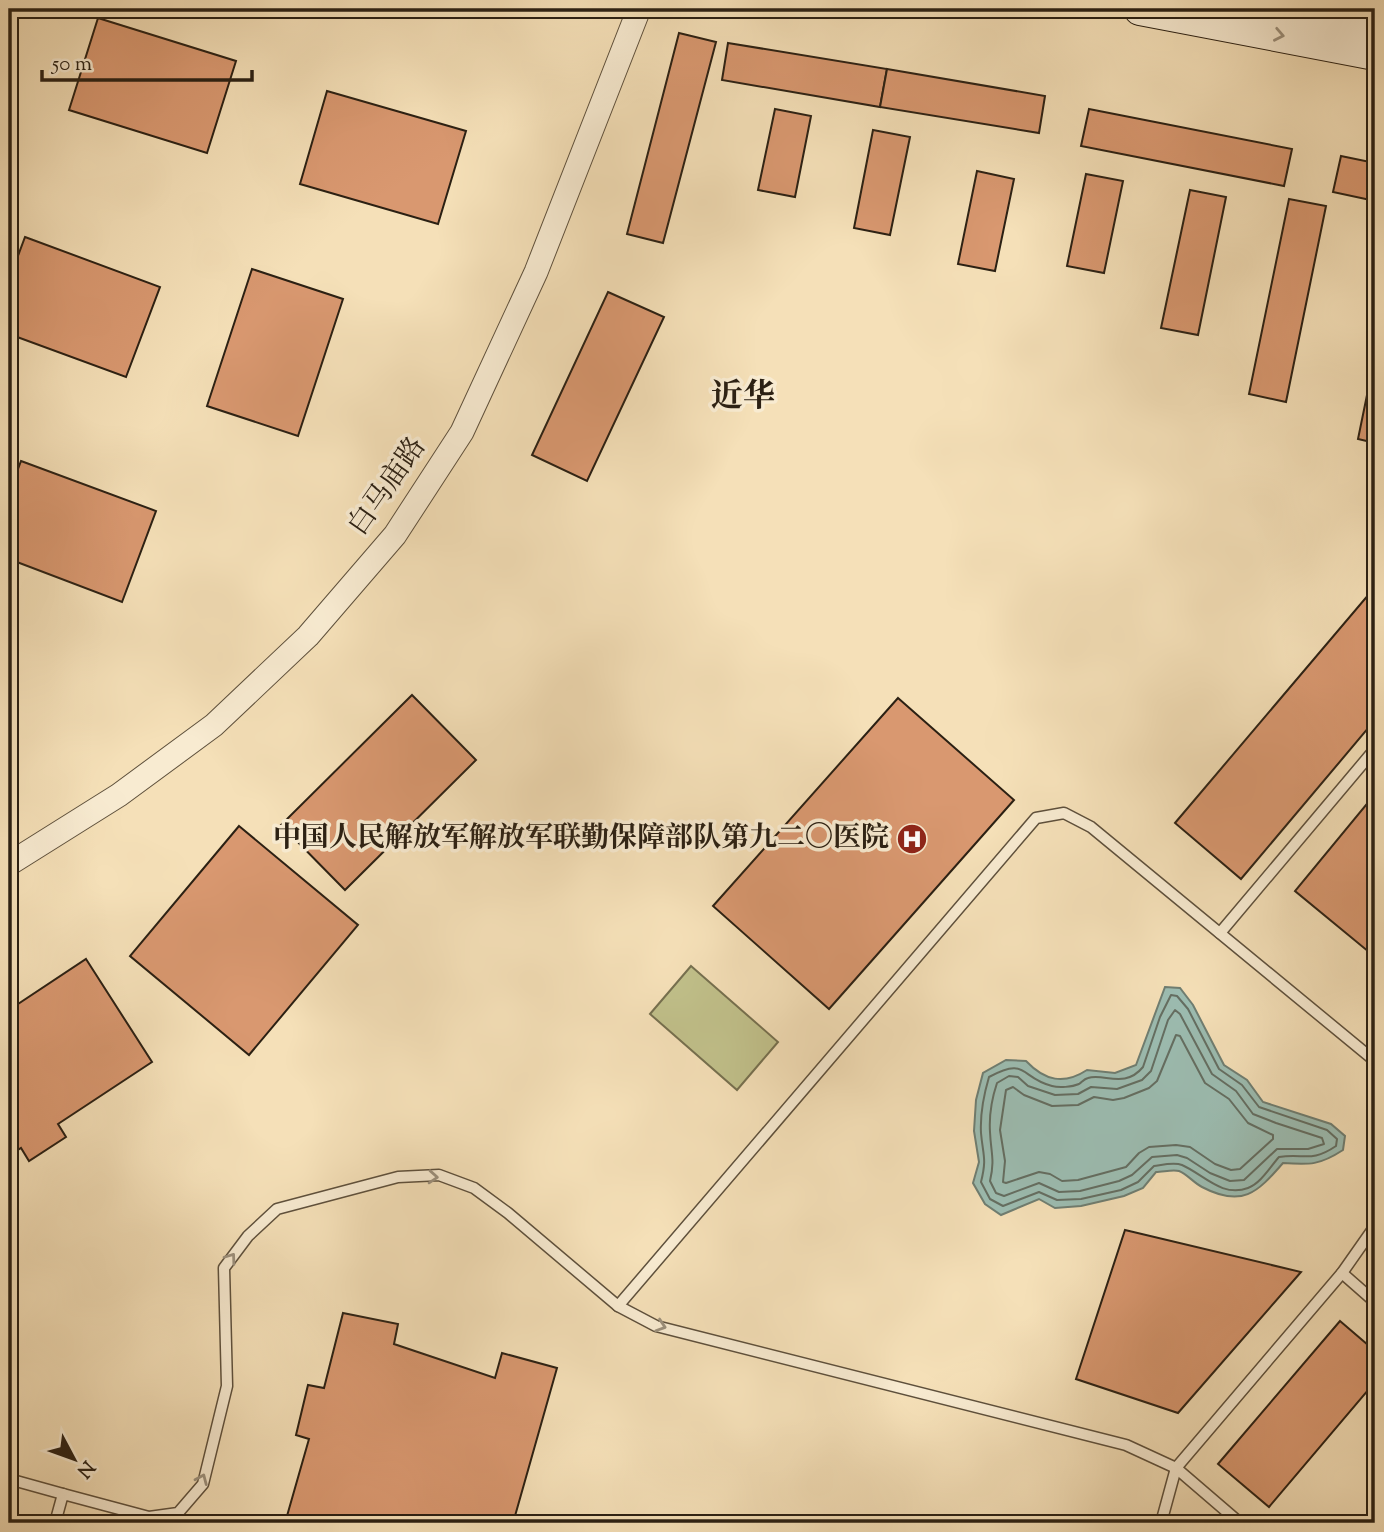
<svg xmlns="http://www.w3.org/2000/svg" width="1384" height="1532" font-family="'Sorts Mill Goudy','Noto Serif SC',serif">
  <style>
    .green { fill: #c1c18b; stroke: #76704f; stroke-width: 2 }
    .water { fill: #9cbdb2; stroke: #6f7e72; stroke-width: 2 }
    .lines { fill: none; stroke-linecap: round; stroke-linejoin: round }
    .shore { stroke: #646e62; stroke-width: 2 }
    .building { fill: #d99870; stroke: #2b2013; stroke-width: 2 }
    .lane-casing { stroke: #5e503c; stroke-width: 13 }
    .street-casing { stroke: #5e503c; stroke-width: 25 }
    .secondary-casing { stroke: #2b2013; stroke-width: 34 }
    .lane { stroke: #f8ebd1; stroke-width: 10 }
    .street { stroke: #f8ebd1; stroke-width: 23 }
    .secondary { stroke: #f8ebd1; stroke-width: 32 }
    .oneway { stroke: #9c907c }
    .labels { text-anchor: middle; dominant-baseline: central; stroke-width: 7; stroke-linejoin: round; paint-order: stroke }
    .street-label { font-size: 28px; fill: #2b2013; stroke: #f8ebd1 }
    .poi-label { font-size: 28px; font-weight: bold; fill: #2b2013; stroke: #f8ebd1; text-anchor: end }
    .quarter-label { font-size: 32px; font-weight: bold; fill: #2b2013; stroke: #f8ebd1 }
  </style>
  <rect width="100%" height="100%" fill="#f5e0b8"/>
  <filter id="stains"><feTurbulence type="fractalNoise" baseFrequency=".00286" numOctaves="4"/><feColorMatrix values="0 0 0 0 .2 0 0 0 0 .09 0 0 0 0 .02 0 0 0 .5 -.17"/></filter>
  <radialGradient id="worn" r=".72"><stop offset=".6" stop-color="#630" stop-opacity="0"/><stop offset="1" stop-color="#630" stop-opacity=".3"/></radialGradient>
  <polygon class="green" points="691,966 778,1042 737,1090 650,1014"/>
  <path class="water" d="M1165 987 1180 988 1193 1005 1224 1065 1247 1080 1263 1102 1331 1124 1345 1136 1343 1150C1320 1165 1310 1165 1283 1163 1257 1193 1242 1208 1202 1187 1194 1183 1187 1174 1179 1171 1173 1169 1163 1172 1156 1172L1143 1188 1124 1196 1081 1206 1055 1208 1039 1199 1001 1215 985 1204 973 1183 979 1162 974 1131 976 1100 983 1073 1006 1060 1026 1061C1045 1081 1064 1085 1087 1070L1115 1073 1136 1065Z"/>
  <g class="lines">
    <g class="shore">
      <path d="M1171 995 1177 996 1188 1009 1219 1069 1242 1085 1259 1107 1327 1130 1337 1139 1336 1146C1311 1163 1304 1153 1279 1157 1270 1167 1261 1183 1248 1188 1222 1198 1203 1174 1182 1165 1174 1162 1162 1165 1154 1166L1138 1182 1121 1190 1081 1199 1057 1200 1039 1192 1003 1206 990 1199 981 1182C987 1158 983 1156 981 1133 980 1115 984 1094 989 1077 1027 1056 1020 1078 1052 1086 1059 1088 1072 1087 1079 1084 1082 1082 1084 1079 1088 1078 1104 1073 1125 1089 1143 1067L1160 1017Z"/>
      <path d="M1175 1010 1180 1014 1212 1074 1236 1091 1253 1114 1276 1123 1322 1138 1324 1144 1308 1149H1277L1244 1180 1230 1181 1210 1173 1187 1158 1177 1155 1152 1157 1132 1175 1119 1181 1080 1191 1059 1192 1039 1183 1004 1196 996 1193 990 1181C995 1159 991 1154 990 1132 989 1116 992 1098 997 1083L1009 1076 1018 1077 1028 1086 1055 1095 1078 1094 1091 1087 1117 1089 1142 1080 1151 1071 1168 1020Z"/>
      <polygon points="1176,1035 1180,1036 1205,1083 1229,1099 1248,1123 1273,1135 1273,1139 1240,1169 1231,1170 1215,1164 1190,1147 1176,1145 1149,1147 1139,1153 1126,1167 1078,1180 1062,1181 1050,1174 1039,1172 1006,1183 1003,1182 1005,1161 1000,1130 1006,1090 1013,1087 1024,1095 1052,1106 1078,1105 1094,1097 1113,1100 1124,1098 1149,1088 1157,1081"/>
    </g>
  </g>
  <g class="building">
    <polygon points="98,18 236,61 207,153 69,110"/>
    <polygon points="679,33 716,42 663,243 627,234"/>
    <polygon points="728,43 887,69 880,107 722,80"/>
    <polygon points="887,69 1045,96 1039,133 880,107"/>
    <polygon points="327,91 466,131 438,224 300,184"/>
    <polygon points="775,109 811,116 795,197 758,190"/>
    <polygon points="1089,109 1292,149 1284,186 1081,146"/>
    <polygon points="873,130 910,137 890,235 854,228"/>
    <polygon points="1341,156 1375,163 1375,201 1333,192"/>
    <polygon points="977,171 1014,179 995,271 958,264"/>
    <polygon points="1086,174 1123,181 1104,273 1067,266"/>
    <polygon points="1190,190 1226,197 1198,335 1161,328"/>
    <polygon points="1289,199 1326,206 1286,402 1249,394"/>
    <polygon points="25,237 160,287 126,377 9,334 9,280"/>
    <polygon points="252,269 343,299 298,436 207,406"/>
    <polygon points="608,292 664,317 587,481 532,455"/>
    <polygon points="1375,356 1375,443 1358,439"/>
    <polygon points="21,461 156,511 122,602 9,559 9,493"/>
    <polygon points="1375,587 1375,720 1241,879 1175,823"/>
    <polygon points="412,695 476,760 345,890 281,825"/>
    <polygon points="898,698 1014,800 829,1009 713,906"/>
    <polygon points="1375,794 1375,957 1295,891"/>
    <polygon points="239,826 358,925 249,1055 130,956"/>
    <polygon points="86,959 152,1062 58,1124 66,1137 29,1161 21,1148 10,1155 9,1153 9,1010"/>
    <polygon points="1125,1230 1301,1272 1178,1413 1076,1379"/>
    <polygon points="343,1313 398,1324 394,1344 495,1378 502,1353 557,1368 513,1523 285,1523 309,1439 296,1435 308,1385 324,1388"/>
    <polygon points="1340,1321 1375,1351 1375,1382 1269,1507 1218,1464"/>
  </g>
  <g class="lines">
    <g class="lane-casing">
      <g id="lane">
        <polyline points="1220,933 1375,749"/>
        <polyline points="1342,1273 1375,1302"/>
        <polyline points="618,1306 1036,818 1064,813 1091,827 1375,1061"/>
        <polyline points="9,1479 63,1494"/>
        <polyline points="55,1523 63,1494 149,1517 178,1513 203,1484 227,1386 224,1268 248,1236 277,1209 398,1177 439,1175 474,1188 508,1213 618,1306 656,1326 1126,1445 1176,1468 1161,1523"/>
        <polyline points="1240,1523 1176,1468 1342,1273 1375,1226"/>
      </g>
    </g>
    <g class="street-casing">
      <polyline id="street" points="9,864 119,795 214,725 308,636 395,535 462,432 536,272 639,9"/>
    </g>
    <g class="secondary-casing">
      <g id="secondary">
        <polyline points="1140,9 1375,54"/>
        <polyline points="1288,9 1375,26"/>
      </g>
    </g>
    <use href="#lane" class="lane"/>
    <use href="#street" class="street"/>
    <use href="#secondary" class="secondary"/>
  </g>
  <defs><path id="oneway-chevron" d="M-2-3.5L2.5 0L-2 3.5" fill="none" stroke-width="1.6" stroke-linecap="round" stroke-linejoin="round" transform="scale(1.75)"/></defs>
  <g class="oneway">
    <use href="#oneway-chevron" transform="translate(1279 35) rotate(11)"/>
    <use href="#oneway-chevron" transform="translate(433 1177) rotate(4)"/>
    <use href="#oneway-chevron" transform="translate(231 1258) rotate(-54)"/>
    <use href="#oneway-chevron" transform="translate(661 1326) rotate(18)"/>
    <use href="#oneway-chevron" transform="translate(202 1479) rotate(-67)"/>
  </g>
  <defs>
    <g id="hospital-disc" transform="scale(1.575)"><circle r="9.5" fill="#8f2418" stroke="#f8ebd1"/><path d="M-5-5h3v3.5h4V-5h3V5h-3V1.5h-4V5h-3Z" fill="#fff"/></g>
  </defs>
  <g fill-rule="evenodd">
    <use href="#hospital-disc" x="912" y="839"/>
  </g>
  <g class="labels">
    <g class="street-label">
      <text transform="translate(388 487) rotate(-55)">白马庙路</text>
    </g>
    <g class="poi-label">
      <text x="889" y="839">中国人民解放军解放军联勤保障部队第九二〇医院</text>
    </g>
    <g class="quarter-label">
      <text x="743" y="398">近华</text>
    </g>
  </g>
  <rect width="1384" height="1532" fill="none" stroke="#f5e0b8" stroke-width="35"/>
  <rect x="10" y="10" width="1363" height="1511" fill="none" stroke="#2b2013" stroke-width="3.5"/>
  <rect x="18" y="18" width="1349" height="1497" fill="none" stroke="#2b2013" stroke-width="2"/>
  <g transform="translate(74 1459) rotate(131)" stroke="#f8ebd1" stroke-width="5" paint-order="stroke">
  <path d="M0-5L12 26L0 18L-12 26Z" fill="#2b2013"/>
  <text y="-10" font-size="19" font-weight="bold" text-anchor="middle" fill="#2b2013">N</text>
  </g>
  <path d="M42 70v10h210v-10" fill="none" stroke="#2b2013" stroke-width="3.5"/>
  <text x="52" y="70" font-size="21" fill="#2b2013" stroke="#f8ebd1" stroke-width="5" paint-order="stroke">50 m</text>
  <rect width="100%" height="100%" filter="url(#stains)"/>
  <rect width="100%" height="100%" fill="url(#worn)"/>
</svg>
